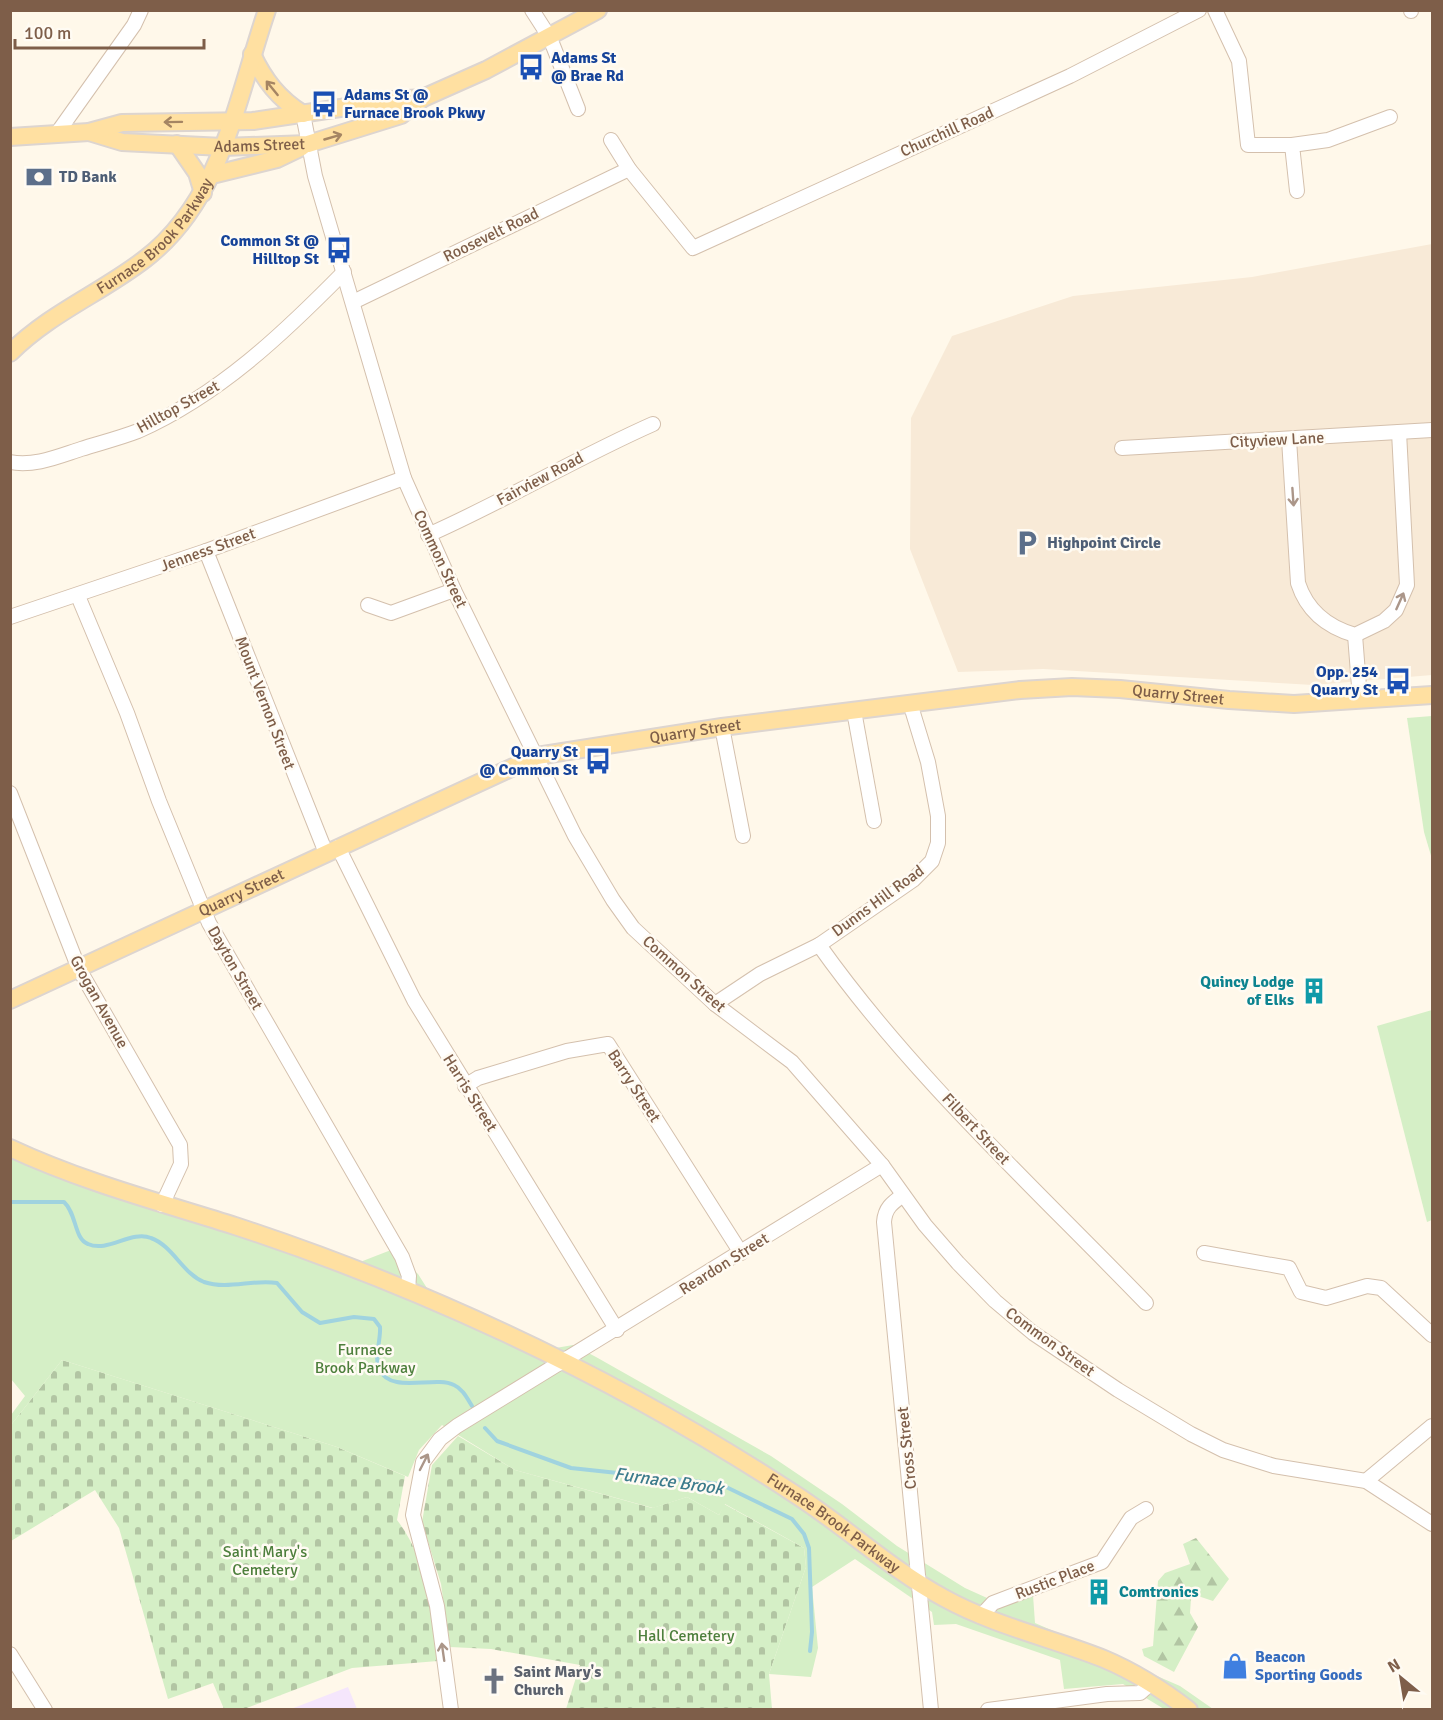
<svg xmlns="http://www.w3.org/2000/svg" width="1443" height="1720" font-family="Signika,sans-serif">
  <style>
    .residential { fill: #f8ead7 }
    .education { fill: #f5e6fc }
    .forest { fill: url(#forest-firs) }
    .cemetery { fill: url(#cemetery-stones) }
    .park { fill: #d5efc6 }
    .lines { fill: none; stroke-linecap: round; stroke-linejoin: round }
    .stream { stroke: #a0d3df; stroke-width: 4 }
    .minor-casing { stroke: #d4c0ad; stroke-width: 16 }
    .major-casing { stroke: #ddd5d0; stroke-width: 20 }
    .minor { stroke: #fff; stroke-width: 14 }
    .major { stroke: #ffe0a1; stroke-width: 16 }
    .oneway { stroke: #a58563 }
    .oneway2 { stroke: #ab9689 }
    .labels { text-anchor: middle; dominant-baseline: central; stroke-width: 5; stroke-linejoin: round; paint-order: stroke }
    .transit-label { font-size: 16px; font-weight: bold; fill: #164399; stroke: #fffbf3; text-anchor: end }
    .street-label { font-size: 16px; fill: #7e5e49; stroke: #fffbf3 }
    .service-label { font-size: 16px; font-weight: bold; fill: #4e5e75; stroke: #fffbf3; text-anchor: start }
    .culture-label { font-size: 16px; font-weight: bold; fill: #0d838f; stroke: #fffbf3; text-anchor: end }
    .park-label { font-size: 16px; fill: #4d7f3c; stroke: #fffbf3 }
    .shop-label { font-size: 16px; font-weight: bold; fill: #366cbe; stroke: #fffbf3; text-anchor: start }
    .worship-label { font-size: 16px; font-weight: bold; fill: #5b616d; stroke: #fffbf3; text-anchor: start }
    .water-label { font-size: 18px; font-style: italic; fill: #3c7b8c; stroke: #fffbf3 }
  </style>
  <defs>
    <pattern id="forest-firs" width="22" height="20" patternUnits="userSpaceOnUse" patternTransform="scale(1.5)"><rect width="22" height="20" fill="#d5efc6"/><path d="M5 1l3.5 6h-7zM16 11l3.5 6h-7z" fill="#b2c5a3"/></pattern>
    <pattern id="cemetery-stones" width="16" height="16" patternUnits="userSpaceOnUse" patternTransform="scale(1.5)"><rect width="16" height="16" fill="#d5efc6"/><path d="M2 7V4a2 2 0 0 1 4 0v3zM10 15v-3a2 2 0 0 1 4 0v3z" fill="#b2c5a3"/></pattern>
  </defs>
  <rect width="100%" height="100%" fill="#fff8ea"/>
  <polygon class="residential" points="1432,244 1432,675 1313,685 1043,669 958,672 910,549 911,418 952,336 1073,296 1252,277"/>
  <polygon class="education" points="348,1687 357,1709 291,1709"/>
  <polygon class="forest" points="1196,1538 1229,1579 1213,1601 1195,1595 1191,1598 1190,1613 1198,1627 1174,1672 1144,1656 1142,1649 1153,1646 1158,1581 1165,1573 1190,1564 1183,1544"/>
  <g class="cemetery">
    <path d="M62 1360 337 1447 405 1476 397 1520C428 1560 431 1613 438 1661L352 1668 244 1709H224L213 1683 168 1699 119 1528 95 1490 11 1541V1425Z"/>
    <polygon points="458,1436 515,1470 652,1508 687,1497 719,1515 724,1504 804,1548 806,1567 769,1674 772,1709 566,1709 580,1665 491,1649 450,1647 441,1584 422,1522 432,1465"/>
  </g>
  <g class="park">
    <polygon points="1432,716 1432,859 1424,832 1407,718"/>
    <polygon points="1432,1010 1432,1220 1427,1222 1377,1026"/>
    <polygon points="11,1157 337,1271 391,1250 418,1274 432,1296 550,1349 573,1345 596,1357 771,1456 842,1504 897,1546 965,1588 996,1602 1033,1595 1035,1623 1180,1686 1213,1709 1164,1709 1123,1684 1064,1689 1060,1660 956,1624 934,1625 932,1612 855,1559 812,1587 818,1648 811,1677 769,1674 806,1567 804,1548 725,1504 719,1515 687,1497 653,1508 515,1470 442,1425 419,1450 408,1477 337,1447 62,1360 11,1425 11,1415 25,1396 11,1379"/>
  </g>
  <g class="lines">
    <g class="stream">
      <path d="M10 1202H64C77 1214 74 1239 88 1244 108 1253 131 1230 151 1238 173 1246 183 1274 204 1282 228 1290 253 1279 277 1283L302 1312 320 1323 354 1317 374 1319 380 1327C381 1340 374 1357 379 1369 391 1395 434 1375 454 1385 463 1389 467 1398 472 1406"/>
      <polyline points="485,1428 497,1441 571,1468 720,1484 792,1519 804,1534 809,1548 812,1632 810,1651"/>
    </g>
    <g class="minor-casing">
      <g id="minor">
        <polyline points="532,10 550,38 578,109"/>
        <polyline points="1215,10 1239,61 1248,145 1292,145"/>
        <polyline points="1411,10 1411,11"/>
        <polyline points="303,114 315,176 404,478 454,590 575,836 613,900 633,928 715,1004 792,1062 882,1165 925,1225 958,1263 995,1301 1033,1333 1118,1390 1191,1434 1223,1450 1274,1466 1366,1481 1432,1524"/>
        <polyline points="58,132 134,25 141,10"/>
        <polyline points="611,140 629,169 693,248 1070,76 1199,10"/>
        <polyline points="1297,191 1292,145 1328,140 1390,117"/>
        <polyline points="353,302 629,169"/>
        <path d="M1289 439 1298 583C1307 611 1327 627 1355 635L1384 621 1396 610 1407 585 1399 432"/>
        <polyline points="1122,448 1432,430"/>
        <path d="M10 462C34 467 59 456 81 449 100 443 120 438 138 431 219 395 283 334 344 272"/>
        <path d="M428 535C505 501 576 458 653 424"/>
        <polyline points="206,551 326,853"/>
        <polyline points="78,596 127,713 159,801 209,923 402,1257 409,1276 408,1290"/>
        <polyline points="368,605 391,613 454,590"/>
        <polyline points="10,617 206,551 404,478"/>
        <polyline points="1355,635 1360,699"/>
        <polyline points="854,711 874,821"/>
        <polyline points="722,727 743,836"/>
        <polyline points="10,793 79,969 180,1145 181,1164 162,1205"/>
        <polyline points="338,847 414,1000 617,1330"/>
        <path d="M819 945C912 1076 1034 1187 1146 1303"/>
        <polyline points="715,1004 760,974 819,945 913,880 932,861 938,843 938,816 928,762 910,703"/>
        <polyline points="465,1086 478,1078 567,1051 608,1044 741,1253"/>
        <path d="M903 1195C892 1203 885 1208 884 1222L931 1710"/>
        <polyline points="1204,1253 1289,1268 1301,1292 1326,1298 1367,1286 1381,1288 1432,1335"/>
        <polyline points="1366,1481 1432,1426"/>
        <polyline points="981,1616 993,1603 1102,1562 1131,1518 1146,1509"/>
        <polyline points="10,1654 45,1710"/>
        <polyline points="451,1710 437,1606 413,1515 423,1462 440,1439 457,1426 882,1165"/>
        <polyline points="988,1710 1107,1694 1140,1693 1150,1684"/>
      </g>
    </g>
    <g class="major-casing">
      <g id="major">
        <path d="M252 54C264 80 279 99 303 114"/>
        <path id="s1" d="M89 132 122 142 223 147 308 144 401 115 423 98 486 70 598 10"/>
        <polyline points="10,137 89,132 122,123 253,121 394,100 423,98"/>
        <polyline points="177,144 197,173 203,193"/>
        <polyline points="212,175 277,159 302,147"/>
        <path id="s2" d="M10 353C50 313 101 293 145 259 222 200 237 98 267 10"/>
        <path id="s3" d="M10 1000 537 756 722 727 1020 690 1072 687 1120 689 1229 700 1294 704 1432 695"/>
        <path id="s4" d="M10 1148C83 1182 159 1202 235 1226 327 1256 417 1292 505 1333 604 1379 701 1433 793 1493 845 1526 890 1569 944 1598 995 1626 1051 1638 1104 1659 1135 1672 1163 1690 1189 1710"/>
      </g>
    </g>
    <use href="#minor" class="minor"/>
    <use href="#major" class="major"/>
  </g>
  <defs><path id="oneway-shaft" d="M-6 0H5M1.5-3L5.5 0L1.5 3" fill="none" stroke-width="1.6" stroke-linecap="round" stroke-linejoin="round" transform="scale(1.5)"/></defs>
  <g class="oneway">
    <use href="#oneway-shaft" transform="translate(272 88) rotate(-129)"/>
    <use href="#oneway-shaft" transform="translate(173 122) rotate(179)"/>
    <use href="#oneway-shaft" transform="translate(333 137) rotate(-16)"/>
  </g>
  <g class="oneway2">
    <use href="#oneway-shaft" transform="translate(1293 497) rotate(86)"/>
    <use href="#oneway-shaft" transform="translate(1400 601) rotate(-66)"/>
    <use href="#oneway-shaft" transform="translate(424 1462) rotate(-63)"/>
    <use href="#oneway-shaft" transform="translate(443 1652) rotate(-98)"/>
  </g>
  <defs>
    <g id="bus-bare" transform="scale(2.07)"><path d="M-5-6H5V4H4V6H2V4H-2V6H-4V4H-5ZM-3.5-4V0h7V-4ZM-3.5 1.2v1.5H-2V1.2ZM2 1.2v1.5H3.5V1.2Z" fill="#1a4fb4" stroke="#fffbf3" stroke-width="2.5" paint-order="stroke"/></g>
    <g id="bank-bare" transform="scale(2.07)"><path d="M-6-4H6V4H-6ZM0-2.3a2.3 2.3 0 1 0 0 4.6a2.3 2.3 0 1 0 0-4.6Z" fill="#5c6f8a" stroke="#fffbf3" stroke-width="2.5" paint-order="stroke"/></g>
    <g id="parking-bare" transform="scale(2.07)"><path d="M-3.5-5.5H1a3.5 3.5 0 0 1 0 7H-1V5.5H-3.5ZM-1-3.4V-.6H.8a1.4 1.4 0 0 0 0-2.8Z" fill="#5c6f8a" stroke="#fffbf3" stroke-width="2.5" paint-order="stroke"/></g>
    <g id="building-bare" transform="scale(2.07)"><path d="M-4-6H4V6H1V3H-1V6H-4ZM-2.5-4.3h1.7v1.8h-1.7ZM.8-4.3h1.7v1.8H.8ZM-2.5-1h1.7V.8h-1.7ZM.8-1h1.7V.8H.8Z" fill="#0f9aa8" stroke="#fffbf3" stroke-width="2.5" paint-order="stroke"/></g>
    <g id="shop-bare" transform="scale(2.07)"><path d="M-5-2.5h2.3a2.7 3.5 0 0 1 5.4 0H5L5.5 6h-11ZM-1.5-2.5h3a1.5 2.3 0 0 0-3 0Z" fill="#3f7fe0" stroke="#fffbf3" stroke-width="2.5" paint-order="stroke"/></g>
    <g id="church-bare" transform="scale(2.07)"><path d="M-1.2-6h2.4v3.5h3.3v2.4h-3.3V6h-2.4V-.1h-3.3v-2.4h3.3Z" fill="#6b7280" stroke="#fffbf3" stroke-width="2.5" paint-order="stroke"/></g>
  </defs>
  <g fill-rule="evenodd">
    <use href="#bus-bare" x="531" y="67"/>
    <use href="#bus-bare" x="324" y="104"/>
    <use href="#bank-bare" x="39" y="177"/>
    <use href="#bus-bare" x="339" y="250"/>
    <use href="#parking-bare" x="1027" y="543"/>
    <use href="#bus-bare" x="1398" y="681"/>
    <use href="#bus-bare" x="598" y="761"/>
    <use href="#building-bare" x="1314" y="991"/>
    <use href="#building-bare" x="1099" y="1592"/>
    <use href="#shop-bare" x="1235" y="1666"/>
    <use href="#church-bare" x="494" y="1681"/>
  </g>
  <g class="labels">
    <g class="transit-label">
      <text x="551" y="58" text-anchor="start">Adams St<tspan x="551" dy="18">@ Brae Rd</tspan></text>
      <text x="344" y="95" text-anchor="start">Adams St @<tspan x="344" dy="18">Furnace Brook Pkwy</tspan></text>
      <text x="319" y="241">Common St @<tspan x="319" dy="18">Hilltop St</tspan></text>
      <text x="1378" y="672">Opp. 254<tspan x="1378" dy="18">Quarry St</tspan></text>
      <text x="578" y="752">Quarry St<tspan x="578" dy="18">@ Common St</tspan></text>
    </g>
    <g class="street-label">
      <text transform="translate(947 132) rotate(-24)">Churchill Road</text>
      <text stroke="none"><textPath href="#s1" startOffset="172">Adams Street</textPath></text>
      <text stroke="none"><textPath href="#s2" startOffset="188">Furnace Brook Parkway</textPath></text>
      <text transform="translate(491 235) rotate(-26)">Roosevelt Road</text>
      <text transform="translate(178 407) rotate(-29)">Hilltop Street</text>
      <text transform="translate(1277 440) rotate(-3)">Cityview Lane</text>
      <text transform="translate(540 479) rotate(-28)">Fairview Road</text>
      <text transform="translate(208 550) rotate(-20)">Jenness Street</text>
      <text transform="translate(440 559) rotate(65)">Common Street</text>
      <text stroke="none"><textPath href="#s3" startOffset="1227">Quarry Street</textPath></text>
      <text transform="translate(265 703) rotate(69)">Mount Vernon Street</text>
      <text stroke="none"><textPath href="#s3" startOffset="741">Quarry Street</textPath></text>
      <text stroke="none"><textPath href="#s3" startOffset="255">Quarry Street</textPath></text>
      <text transform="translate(878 901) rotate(-36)">Dunns Hill Road</text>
      <text transform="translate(235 968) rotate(60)">Dayton Street</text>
      <text transform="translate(684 974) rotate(42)">Common Street</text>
      <text transform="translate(99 1002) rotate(61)">Grogan Avenue</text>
      <text transform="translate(634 1086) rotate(57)">Barry Street</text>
      <text transform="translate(470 1093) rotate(58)">Harris Street</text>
      <text transform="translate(976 1129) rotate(47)">Filbert Street</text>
      <text transform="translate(724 1264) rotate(-32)">Reardon Street</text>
      <text transform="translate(1050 1342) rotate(36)">Common Street</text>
      <text transform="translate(907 1448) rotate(-96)">Cross Street</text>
      <text stroke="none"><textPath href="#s4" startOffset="909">Furnace Brook Parkway</textPath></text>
      <text transform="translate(1055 1580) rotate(-21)">Rustic Place</text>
    </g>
    <g class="service-label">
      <text x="59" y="177">TD Bank</text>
      <text x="1047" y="543">Highpoint Circle</text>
    </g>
    <g class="culture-label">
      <text x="1294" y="982">Quincy Lodge<tspan x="1294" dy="18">of Elks</tspan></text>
      <text x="1119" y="1592" text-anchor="start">Comtronics</text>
    </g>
    <g class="park-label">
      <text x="365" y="1350">Furnace<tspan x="365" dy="18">Brook Parkway</tspan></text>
      <text x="265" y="1552">Saint Mary's<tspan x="265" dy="18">Cemetery</tspan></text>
      <text x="686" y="1636">Hall Cemetery</text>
    </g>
    <g class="shop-label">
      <text x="1255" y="1657">Beacon<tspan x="1255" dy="18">Sporting Goods</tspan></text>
    </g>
    <g class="worship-label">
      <text x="514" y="1672">Saint Mary's<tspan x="514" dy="18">Church</tspan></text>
    </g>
    <g class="water-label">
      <text transform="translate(669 1481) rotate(8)">Furnace Brook</text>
    </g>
  </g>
  <rect width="1443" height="1720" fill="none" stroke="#7e5e49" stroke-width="24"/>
  <g transform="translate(1401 1678) rotate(330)" stroke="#fffbf3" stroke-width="4.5" paint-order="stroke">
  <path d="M0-4.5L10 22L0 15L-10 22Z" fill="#7e5e49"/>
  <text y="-9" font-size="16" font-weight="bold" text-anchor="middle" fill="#7e5e49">N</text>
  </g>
  <path d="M15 39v9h189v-9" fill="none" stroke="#7e5e49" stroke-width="3"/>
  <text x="24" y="39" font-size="18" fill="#7e5e49" stroke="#fffbf3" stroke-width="4.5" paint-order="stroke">100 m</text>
</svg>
